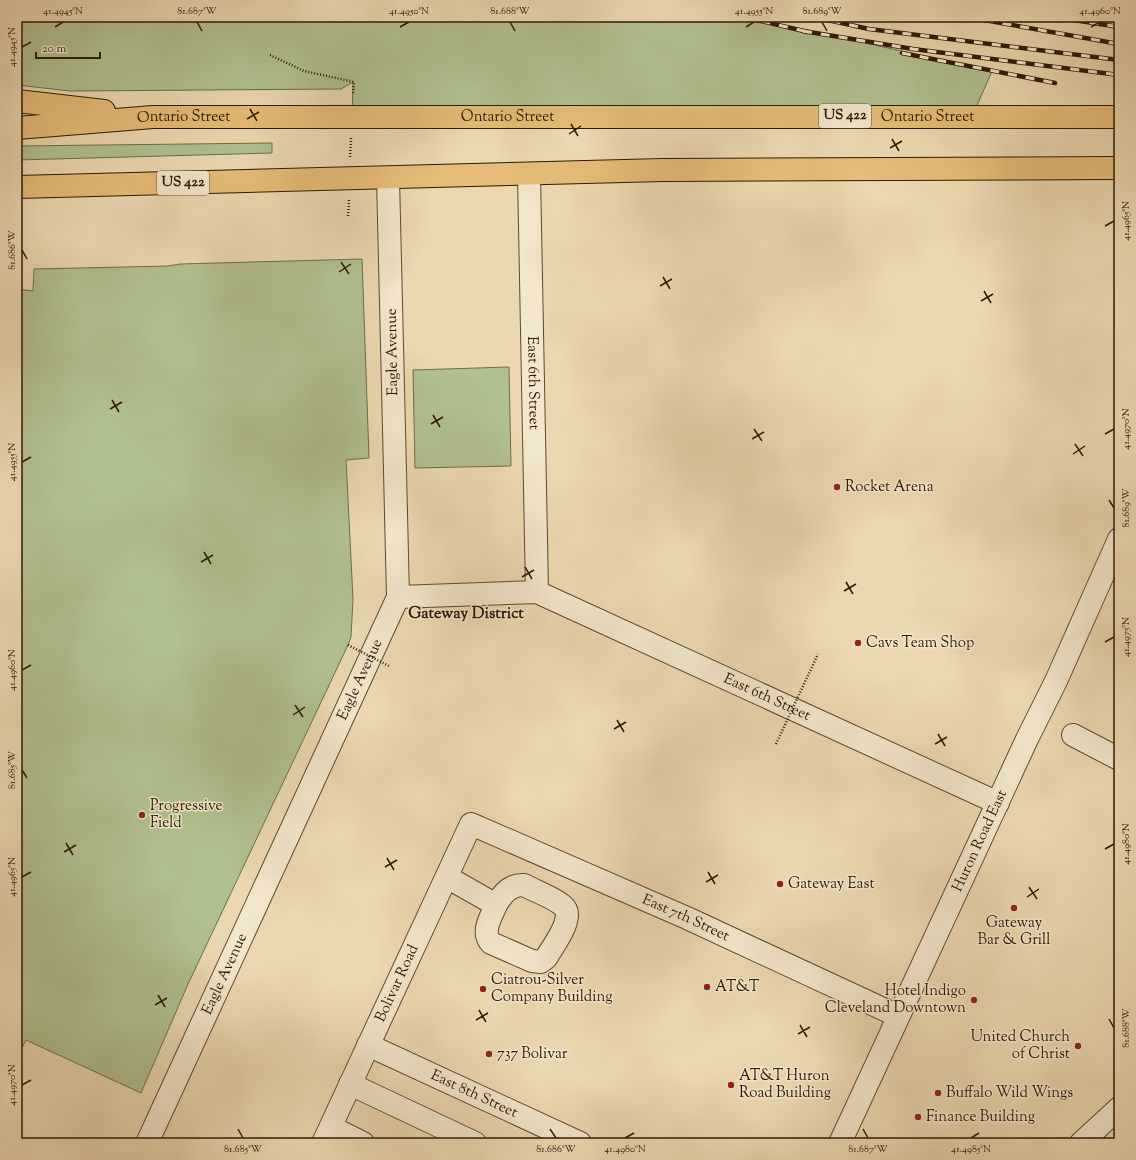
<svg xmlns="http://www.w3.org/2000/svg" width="1136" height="1160" font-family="'Sorts Mill Goudy',serif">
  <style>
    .green { fill: #b1c090; stroke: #6e6d4a }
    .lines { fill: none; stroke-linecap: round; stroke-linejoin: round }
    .minor-casing { stroke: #5c4a2e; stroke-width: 24 }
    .major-casing { stroke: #2c1a03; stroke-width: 24 }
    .path { stroke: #2c1a03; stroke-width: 2.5; stroke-dasharray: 1 2; stroke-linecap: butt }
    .minor { stroke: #f2e6cc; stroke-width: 22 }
    .major { stroke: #e6bc78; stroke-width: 22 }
    .rail-casing { stroke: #2c1a03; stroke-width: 4.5 }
    .rail { stroke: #f2e6cc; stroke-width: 3; stroke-dasharray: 9; stroke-linecap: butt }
    .path-bridge { stroke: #2c1a03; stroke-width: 2.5; stroke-dasharray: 1 2; stroke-linecap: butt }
    .ticks { fill: none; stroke: #2c1a03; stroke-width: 1.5 }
    .poi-dot { fill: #8f2418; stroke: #f2e6cc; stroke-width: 1.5 }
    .labels { text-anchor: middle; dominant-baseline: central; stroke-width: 3; stroke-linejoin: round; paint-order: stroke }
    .shield { fill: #f2e6cc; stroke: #67573f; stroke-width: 1 }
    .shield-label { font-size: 14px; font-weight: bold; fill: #2c1a03 }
    .street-label { font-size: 15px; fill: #2c1a03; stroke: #f2e6cc }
    .poi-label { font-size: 15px; fill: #2c1a03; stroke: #f2e6cc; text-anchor: start }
    .neighbourhood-label { font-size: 16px; font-weight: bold; fill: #2c1a03; stroke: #f2e6cc }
    .neatline { fill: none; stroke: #2c1a03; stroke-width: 1.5 }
    .ticks-label { font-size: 10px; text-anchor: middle; fill: #2c1a03 }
  </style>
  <rect width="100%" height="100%" fill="#ebd8b0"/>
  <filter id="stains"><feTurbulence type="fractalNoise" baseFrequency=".005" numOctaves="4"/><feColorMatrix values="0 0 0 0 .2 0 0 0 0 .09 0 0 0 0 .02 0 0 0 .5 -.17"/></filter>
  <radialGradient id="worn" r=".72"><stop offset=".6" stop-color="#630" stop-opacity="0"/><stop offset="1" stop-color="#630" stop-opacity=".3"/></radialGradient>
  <g class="green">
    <polygon points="17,17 748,17 992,71 972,117 352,117 353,82 341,89 70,91 17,85"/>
    <polygon points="272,143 272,153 17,160 17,146"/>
    <polygon points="362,259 369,458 346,460 353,599 351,637 348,645 188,984 141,1093 26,1040 17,1057 17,289 33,291 34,269 168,266 180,264"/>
    <polygon points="509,367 511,466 415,468 413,370"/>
  </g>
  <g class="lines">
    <g class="minor-casing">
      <g id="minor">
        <path id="s1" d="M529 174 537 592"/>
        <path id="s2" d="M398 597 537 592 998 803"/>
        <polyline points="1073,735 1119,759"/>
        <path d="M447 877 496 905C502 894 511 884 524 885 535 891 555 898 563 906 576 917 553 946 546 958L541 962 532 961 491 943C481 932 491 917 496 905"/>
        <path id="s3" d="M368 1045 580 1143"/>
        <polyline points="350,1084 475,1143"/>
        <polyline points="331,1127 363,1143"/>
        <path id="s4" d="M147 1143 398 597 388 178"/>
        <path id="s5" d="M323 1143 471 824 687 918 898 1016"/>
        <path id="s6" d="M840 1143 1027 739 1056 681 1119 539"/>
        <polyline points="1081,1143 1119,1108"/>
      </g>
    </g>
    <g class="major-casing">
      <g id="major">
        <polyline points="17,101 104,111"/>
        <path id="s7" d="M17 128 153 117H1119"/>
        <polyline points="17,187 663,170 1119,168"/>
      </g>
    </g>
    <g class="path">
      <polyline points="270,55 304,71 354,82 353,95"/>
      <polyline points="350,157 351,138"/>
      <polyline points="348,216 349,200"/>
    </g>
    <use href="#minor" class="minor"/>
    <use href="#major" class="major"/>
    <g class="rail-casing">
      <g id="rail">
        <polyline points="744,17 808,32"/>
        <polyline points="814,17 869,29 1119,60"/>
        <polyline points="967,17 1119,44"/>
        <polyline points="1054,17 1119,27"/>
        <polyline points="803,31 913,49 1119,75"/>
        <polyline points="902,53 1055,83"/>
      </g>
    </g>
    <use href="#rail" class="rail"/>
    <g class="path-bridge">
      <polyline points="348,645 389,666"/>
      <polyline points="776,744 818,654"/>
    </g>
  </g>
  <path class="ticks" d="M197 22 202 31M510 22 515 31M822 22 827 31M55 27 63 22M400 27 409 22M746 27 754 22M1091 27 1100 22M22 47 31 42M250 109 257 121M247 119 259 112M571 124 578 136M569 134 581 126M892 139 899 151M890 148 902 141M1105 226 1114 221M22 250 27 259M341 262 349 274M339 272 351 264M663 277 670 289M660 286 672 279M984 291 991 303M981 301 993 294M112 400 119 412M110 409 122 402M433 415 440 427M431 424 443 417M754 429 762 441M1105 434 1114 429M752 439 764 432M1075 444 1083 456M1073 454 1085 446M22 462 31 457M1109 500 1114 508M204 552 211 564M201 562 213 555M525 567 532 579M522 577 534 570M846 582 853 594M844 591 856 584M1105 642 1114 637M22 670 31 665M295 705 303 717M293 715 305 707M617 720 624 732M614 729 626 722M938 734 945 746M935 744 947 737M22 770 27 778M66 843 73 855M1105 849 1114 844M64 852 76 845M387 858 394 870M385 867 397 860M708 872 715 884M22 877 31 872M706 882 718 875M1029 887 1037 899M1027 897 1039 889M158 995 165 1007M155 1005 167 998M479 1010 486 1022M1109 1019 1114 1028M476 1020 488 1013M800 1025 807 1037M798 1034 810 1027M22 1085 31 1080M238 1129 243 1138M550 1129 556 1138M863 1129 868 1138M625 1138 634 1133M971 1138 979 1133"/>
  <g class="poi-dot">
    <circle cx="837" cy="487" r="4"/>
    <circle cx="858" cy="643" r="4"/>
    <circle cx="142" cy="815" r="4"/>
    <circle cx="780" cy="884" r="4"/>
    <circle cx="1014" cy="908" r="4"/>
    <circle cx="707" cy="987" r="4"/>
    <circle cx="483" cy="989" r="4"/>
    <circle cx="974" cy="1000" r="4"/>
    <circle cx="1078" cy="1046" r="4"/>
    <circle cx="489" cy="1054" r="4"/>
    <circle cx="731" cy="1085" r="4"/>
    <circle cx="938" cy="1093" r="4"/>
    <circle cx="918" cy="1117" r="4"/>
  </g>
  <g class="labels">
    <g class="shield">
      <rect x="819" y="104" width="52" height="24" rx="3"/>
      <rect x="157" y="171" width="52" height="24" rx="3"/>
    </g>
    <g class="shield-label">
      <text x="845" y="116">US 422</text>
      <text x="183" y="183">US 422</text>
    </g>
    <g class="street-label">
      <text stroke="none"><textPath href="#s7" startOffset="491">Ontario Street</textPath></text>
      <text stroke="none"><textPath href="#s7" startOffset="911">Ontario Street</textPath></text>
      <text stroke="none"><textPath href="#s7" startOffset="167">Ontario Street</textPath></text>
      <text transform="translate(393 352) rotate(-91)">Eagle Avenue</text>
      <text stroke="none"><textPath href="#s1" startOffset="209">East 6th Street</textPath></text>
      <text stroke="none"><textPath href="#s4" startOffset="510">Eagle Avenue</textPath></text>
      <text stroke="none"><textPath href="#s2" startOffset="392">East 6th Street</textPath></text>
      <text stroke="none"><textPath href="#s6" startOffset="333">Huron Road East</textPath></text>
      <text stroke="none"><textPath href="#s5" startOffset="586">East 7th Street</textPath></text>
      <text stroke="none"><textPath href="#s4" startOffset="186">Eagle Avenue</textPath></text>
      <text stroke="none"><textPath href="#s5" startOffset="176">Bolivar Road</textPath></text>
      <text stroke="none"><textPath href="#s3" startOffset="117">East 8th Street</textPath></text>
    </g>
    <g class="poi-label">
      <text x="845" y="487">Rocket Arena</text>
      <text x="866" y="643">Cavs Team Shop</text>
      <text x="150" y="806">Progressive<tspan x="150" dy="17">Field</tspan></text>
      <text x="788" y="884">Gateway East</text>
      <text x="1014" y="923" text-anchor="middle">Gateway<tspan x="1014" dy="17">Bar &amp; Grill</tspan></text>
      <text x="491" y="980">Ciatrou-Silver<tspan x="491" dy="17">Company Building</tspan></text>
      <text x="715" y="987">AT&amp;T</text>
      <text x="966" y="991" text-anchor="end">Hotel Indigo<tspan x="966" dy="17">Cleveland Downtown</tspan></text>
      <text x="1070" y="1037" text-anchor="end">United Church<tspan x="1070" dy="17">of Christ</tspan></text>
      <text x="497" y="1054">737 Bolivar</text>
      <text x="739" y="1076">AT&amp;T Huron<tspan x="739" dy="17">Road Building</tspan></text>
      <text x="946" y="1093">Buffalo Wild Wings</text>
      <text x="926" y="1117">Finance Building</text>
    </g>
    <g class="neighbourhood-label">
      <text x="466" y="614">Gateway District</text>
    </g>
  </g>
  <rect width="1136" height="1160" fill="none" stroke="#ebd8b0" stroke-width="44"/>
  <path d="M36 52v6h64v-6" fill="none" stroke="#2c1a03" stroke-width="2"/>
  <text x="42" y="52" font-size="12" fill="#2c1a03" stroke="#f2e6cc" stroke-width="3" paint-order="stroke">20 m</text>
  <rect x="22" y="22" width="1092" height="1116" class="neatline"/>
  <g class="ticks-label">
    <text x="63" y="14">41.4945°N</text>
    <text x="197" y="14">81.687°W</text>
    <text x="409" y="14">41.4950°N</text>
    <text x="510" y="14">81.688°W</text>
    <text x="754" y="14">41.4955°N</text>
    <text x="822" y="14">81.689°W</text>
    <text x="1100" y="14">41.4960°N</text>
    <text transform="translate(11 47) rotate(-90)" y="4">41.4945°N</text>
    <text transform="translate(1125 221) rotate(-90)" y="4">41.4965°N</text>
    <text transform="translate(11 250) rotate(-90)" y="4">81.686°W</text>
    <text transform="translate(1125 429) rotate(-90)" y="4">41.4970°N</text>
    <text transform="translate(11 462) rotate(-90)" y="4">41.4955°N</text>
    <text transform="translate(1125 508) rotate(-90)" y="4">81.689°W</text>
    <text transform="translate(1125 637) rotate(-90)" y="4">41.4975°N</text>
    <text transform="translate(11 670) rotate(-90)" y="4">41.4960°N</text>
    <text transform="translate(11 770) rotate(-90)" y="4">81.685°W</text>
    <text transform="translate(1125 844) rotate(-90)" y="4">41.4980°N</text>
    <text transform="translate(11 877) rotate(-90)" y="4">41.4965°N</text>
    <text transform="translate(1125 1028) rotate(-90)" y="4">81.688°W</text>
    <text transform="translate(11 1085) rotate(-90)" y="4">41.4970°N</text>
    <text x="243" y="1152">81.685°W</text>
    <text x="556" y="1152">81.686°W</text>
    <text x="625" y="1152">41.4980°N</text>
    <text x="868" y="1152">81.687°W</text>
    <text x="971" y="1152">41.4985°N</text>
  </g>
  <rect width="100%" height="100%" filter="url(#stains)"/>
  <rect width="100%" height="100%" fill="url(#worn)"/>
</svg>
